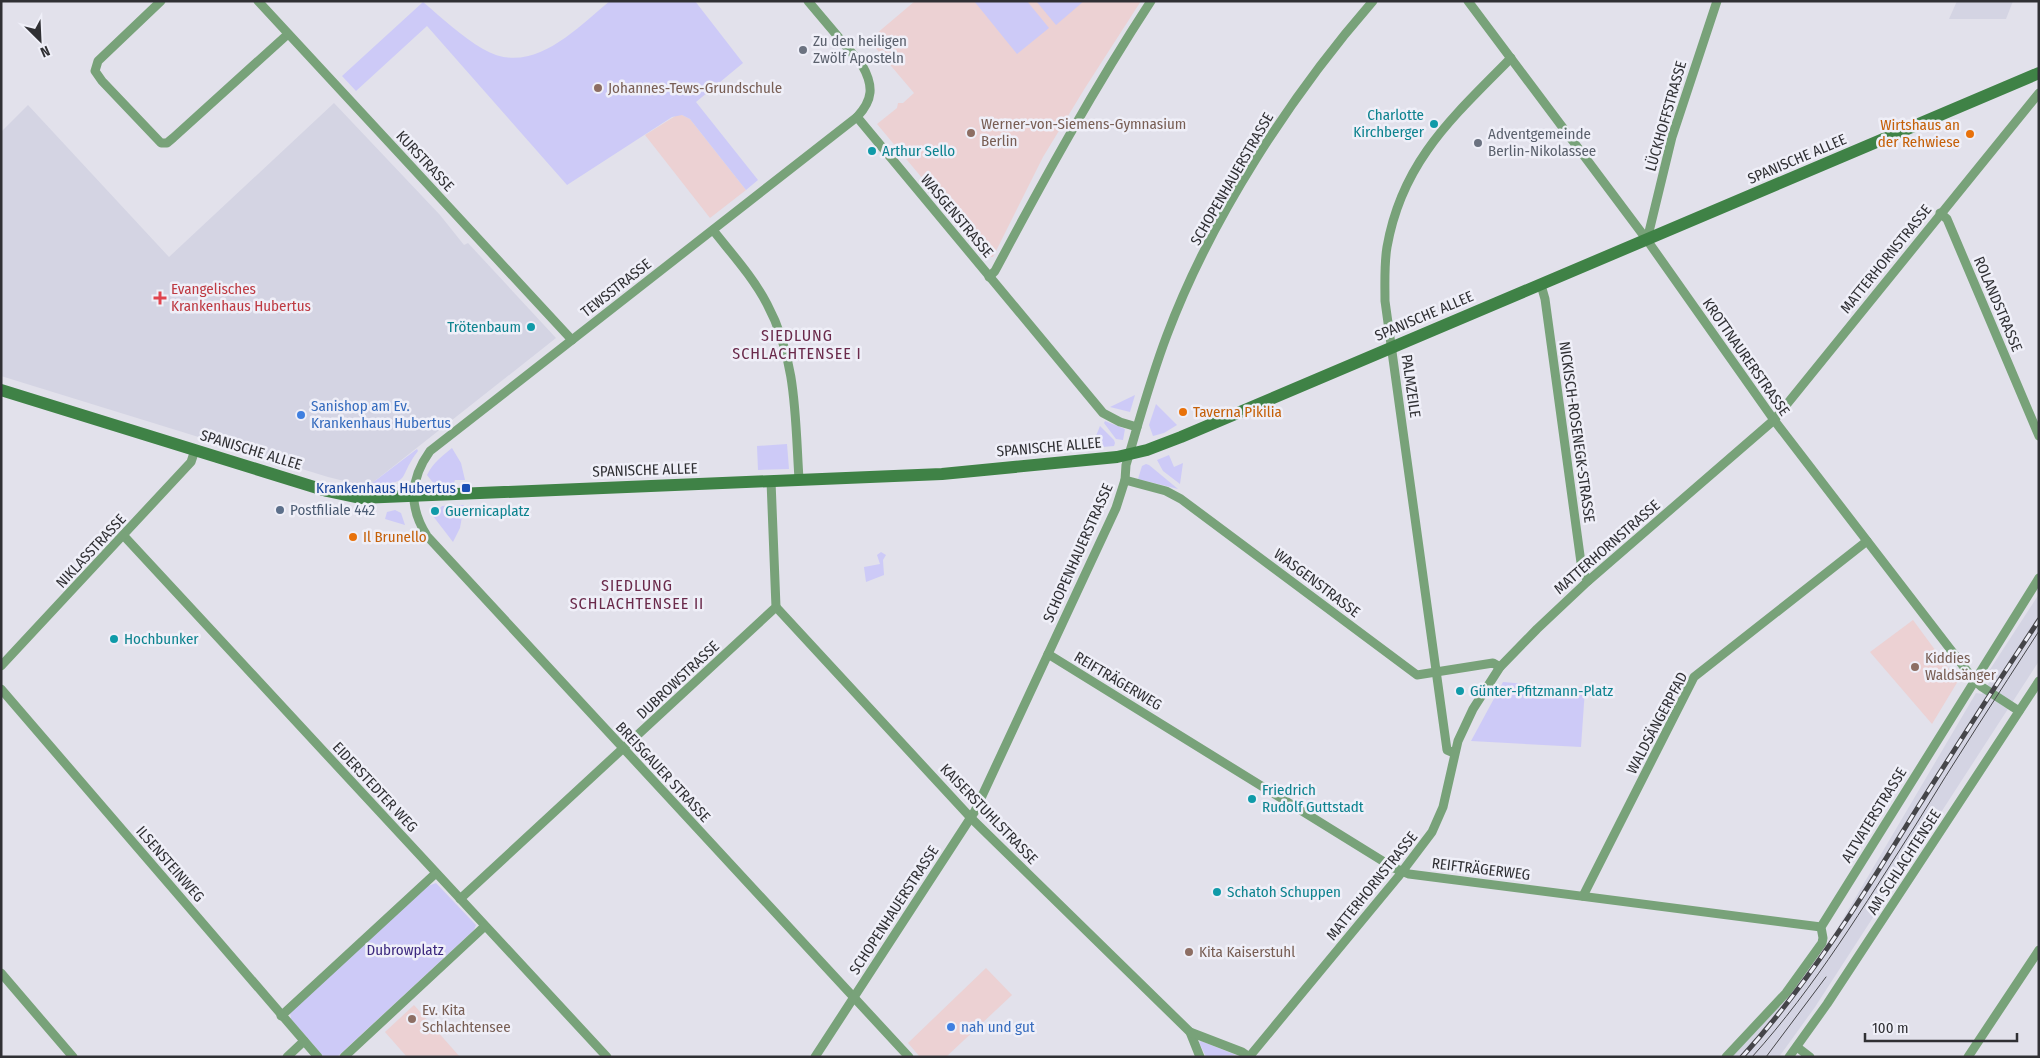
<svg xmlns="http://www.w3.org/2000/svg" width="2040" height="1058" font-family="'Fira Sans Condensed',sans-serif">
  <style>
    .commercial { fill: #ecd1d3 }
    .built { fill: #d4d4e3 }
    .green { fill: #cdcaf7 }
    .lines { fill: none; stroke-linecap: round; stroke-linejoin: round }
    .street { stroke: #78a279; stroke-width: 9 }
    .secondary { stroke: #3f8246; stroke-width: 12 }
    .tram { stroke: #454549; stroke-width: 1 }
    .rail-casing { stroke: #454549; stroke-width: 5 }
    .rail { stroke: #efeff8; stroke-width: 3; stroke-dasharray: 9; stroke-linecap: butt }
    .worship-dot { fill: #6b7280; stroke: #efeff8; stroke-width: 2 }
    .education-dot { fill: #8d6e63; stroke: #efeff8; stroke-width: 2 }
    .culture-dot { fill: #0f9aa8; stroke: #efeff8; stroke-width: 2 }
    .food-dot { fill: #e8710a; stroke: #efeff8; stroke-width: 2 }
    .health-dot { fill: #e0444e; stroke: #efeff8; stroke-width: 2 }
    .shop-dot { fill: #3f7fe0; stroke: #efeff8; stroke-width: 2 }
    .transit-dot { fill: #1a4fb4; stroke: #efeff8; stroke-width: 2 }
    .service-dot { fill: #5c6f8a; stroke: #efeff8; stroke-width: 2 }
    .labels { text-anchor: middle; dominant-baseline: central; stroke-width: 5; stroke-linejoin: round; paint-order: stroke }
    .worship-label { font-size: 15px; fill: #5b616d; stroke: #efeff8; text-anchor: start }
    .education-label { font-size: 15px; fill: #785e54; stroke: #efeff8; text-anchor: start }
    .culture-label { font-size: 15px; fill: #0d838f; stroke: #efeff8; text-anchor: start }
    .street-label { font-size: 15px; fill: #303034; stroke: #efeff8 }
    .food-label { font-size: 15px; fill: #c56008; stroke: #efeff8; text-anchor: start }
    .health-label { font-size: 15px; fill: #be3a42; stroke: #efeff8; text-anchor: start }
    .shop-label { font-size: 15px; fill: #366cbe; stroke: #efeff8; text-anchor: start }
    .transit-label { font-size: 15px; fill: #164399; stroke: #efeff8; text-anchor: end }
    .service-label { font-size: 15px; fill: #4e5e75; stroke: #efeff8; text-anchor: start }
    .park-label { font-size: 15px; fill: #3d297f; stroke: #efeff8 }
    .neighbourhood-label { font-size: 16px; letter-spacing: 1px; fill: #6a2a4b; stroke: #efeff8 }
  </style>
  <rect width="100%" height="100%" fill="#e2e1eb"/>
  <g class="commercial">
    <polygon points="915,1 1141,1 1085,88 1043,157 993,257 988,257 877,124 897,108 898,103 903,103 914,93 869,40"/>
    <polygon points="677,115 682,115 690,119 746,190 710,218 645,135"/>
    <polygon points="1913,620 1958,681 1932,724 1870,652"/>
    <polygon points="986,968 1012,995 946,1057 920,1057 908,1043"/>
    <polygon points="414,1005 460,1057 407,1057 385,1032"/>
  </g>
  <g class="built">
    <polygon points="1957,1 2013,1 2006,19 1949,19"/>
    <polygon points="334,103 440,215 464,245 468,243 556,338 371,484 352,483 328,477 1,376 1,132 28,105 169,257"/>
    <polygon points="2039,594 2039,661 1815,1007 1779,1057 1732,1057 1790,995 1830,941 1976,693 1982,694 1990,681 1987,674"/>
  </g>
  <g class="green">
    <path d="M610 1H695L743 63 696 102 758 180 746 190 690 119 682 115 672 117 567 185 427 26 356 91 342 76 423 2C442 18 462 37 483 49 532 78 575 29 610 1Z"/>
    <polygon points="974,1 1027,1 1049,28 1017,54"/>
    <polygon points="1036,1 1084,1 1056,25"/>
    <polygon points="1135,395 1130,412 1110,407"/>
    <polygon points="1156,404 1177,425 1164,433 1153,436 1149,425"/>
    <polygon points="1105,421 1125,429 1123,440 1116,439 1104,423"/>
    <polygon points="1100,426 1114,440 1115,443 1114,446 1091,448"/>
    <polygon points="787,444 789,469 758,470 757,446"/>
    <path d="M452 448 461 463 465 480H455L454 483 434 484 427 475C433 463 442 456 452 448Z"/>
    <path d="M417 449 418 451C397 478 413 484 371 484Z"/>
    <polygon points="1169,455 1174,467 1183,463 1180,484 1163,471 1157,460"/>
    <polygon points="1146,464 1149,465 1178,489 1138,479 1142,466"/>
    <polygon points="464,505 460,528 453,542 433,516 442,506"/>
    <polygon points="395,510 401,513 405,525 385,519 387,512"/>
    <polygon points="881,552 886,555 883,560 884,575 866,582 864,567 880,564 877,555"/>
    <polygon points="1503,682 1585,689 1581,747 1471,741"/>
    <polygon points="436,883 474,923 476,925 474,930 337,1057 324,1057 291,1019 290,1013 428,886"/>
    <polygon points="1201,1041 1236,1055 1237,1055 1206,1057 1199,1042"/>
  </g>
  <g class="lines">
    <g class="street">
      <polyline points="161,1 98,61 95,71 102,81 161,143 167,143 173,138 288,34"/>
      <polyline points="258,1 572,340"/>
      <path d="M808 1 862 65C874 86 873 100 857 117L430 451C410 479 408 506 427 536L909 1057"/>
      <polyline points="1468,1 1647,240 1774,420 1974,680 1982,687 2019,711"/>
      <polyline points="857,117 1103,413 1120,422 1137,427"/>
      <polyline points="1940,213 1947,219 2039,436"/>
      <path d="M713 230C731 253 753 277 767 304 797 360 795 418 799 479"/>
      <polyline points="1647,240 1672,137 1717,1"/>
      <path d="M989 277 995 271C1044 179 1094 88 1151 1"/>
      <polyline points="1541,285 1545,299 1582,570 1588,581"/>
      <polyline points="1125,480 1166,491 1181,499 1417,675 1493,663 1500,667"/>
      <polyline points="124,536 607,1057"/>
      <polyline points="776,607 971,818 1190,1032 1200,1057"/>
      <polyline points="1048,654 1394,868 1409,874 1821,927"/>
      <polyline points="1,666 191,462 195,450"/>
      <polyline points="1,689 318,1057"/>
      <path d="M1454 753 1447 750 1385 301C1385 283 1384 265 1387 247 1402 161 1453 117 1511 58"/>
      <polyline points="1583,896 1694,677 1867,541"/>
      <polyline points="460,899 776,607 771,481"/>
      <polyline points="1,973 73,1057"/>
      <polyline points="281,1016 436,873"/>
      <polyline points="1190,1032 1242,1052 1249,1057"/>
      <polyline points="1797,1047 1810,1057"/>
      <polyline points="287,1057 304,1041"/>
      <polyline points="344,1057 485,926"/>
      <path d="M815 1057 975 811 1116 508 1125 480 1126 465C1139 421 1151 377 1167 335 1211 218 1291 95 1373 1"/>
      <polyline points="1249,1057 1398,877 1432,832 1443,807 1458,741 1473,709 1500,667 1537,629 1588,581 1774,420 2039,93"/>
      <polyline points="1726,1057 1786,993 1822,943 1823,938 1821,927 2039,578"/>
      <polyline points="1789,1057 1827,1004 2039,681"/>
      <polyline points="1968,1057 2039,950"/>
    </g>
    <polyline class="secondary" points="1,390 327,491 360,498 942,474 1117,457 1147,450 1181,437 2039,73"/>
    <g class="tram">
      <path d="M1752 1057C1816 986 1864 906 1915 826 1955 760 1997 696 2039 631"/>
      <polyline points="1766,1057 1826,977"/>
    </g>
    <g class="rail-casing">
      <path id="rail" d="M1742 1057C1811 981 1864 894 1918 807 1958 744 1998 682 2039 620"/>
    </g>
    <use href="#rail" class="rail"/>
  </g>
  <g class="worship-dot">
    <circle cx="803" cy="50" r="5"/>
    <circle cx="1478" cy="143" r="5"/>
  </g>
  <g class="education-dot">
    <circle cx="598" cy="88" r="5"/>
    <circle cx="971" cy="133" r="5"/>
    <circle cx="1915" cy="667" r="5"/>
    <circle cx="1189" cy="952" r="5"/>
    <circle cx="412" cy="1019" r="5"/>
  </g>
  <g class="culture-dot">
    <circle cx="1434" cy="124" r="5"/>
    <circle cx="872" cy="151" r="5"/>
    <circle cx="531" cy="327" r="5"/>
    <circle cx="435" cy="511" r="5"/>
    <circle cx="114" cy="639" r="5"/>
    <circle cx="1460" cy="691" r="5"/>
    <circle cx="1252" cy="799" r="5"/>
    <circle cx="1217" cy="892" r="5"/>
  </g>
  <g class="food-dot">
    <circle cx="1970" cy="134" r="5"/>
    <circle cx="1183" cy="412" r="5"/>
    <circle cx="353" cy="537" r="5"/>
  </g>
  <path class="health-dot" d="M157.5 290.5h5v5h5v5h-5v5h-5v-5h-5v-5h5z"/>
  <g class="shop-dot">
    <circle cx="301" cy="415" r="5"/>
    <circle cx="951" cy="1027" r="5"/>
  </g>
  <rect class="transit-dot" x="461" y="483" width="10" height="10" rx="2.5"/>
  <circle class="service-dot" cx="280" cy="510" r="5"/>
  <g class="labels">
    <g class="worship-label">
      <text x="813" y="41">Zu den heiligen<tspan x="813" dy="17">Zwölf Aposteln</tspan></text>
      <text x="1488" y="134">Adventgemeinde<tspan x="1488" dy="17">Berlin-Nikolassee</tspan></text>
    </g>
    <g class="education-label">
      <text x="608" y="88">Johannes-Tews-Grundschule</text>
      <text x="981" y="124">Werner-von-Siemens-Gymnasium<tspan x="981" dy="17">Berlin</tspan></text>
      <text x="1925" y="658">Kiddies<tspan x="1925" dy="17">Waldsänger</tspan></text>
      <text x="1199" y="952">Kita Kaiserstuhl</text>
      <text x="422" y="1010">Ev. Kita<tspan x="422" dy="17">Schlachtensee</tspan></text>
    </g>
    <g class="culture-label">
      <text x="1424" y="115" text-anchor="end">Charlotte<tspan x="1424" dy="17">Kirchberger</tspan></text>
      <text x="882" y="151">Arthur Sello</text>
      <text x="521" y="327" text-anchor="end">Trötenbaum</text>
      <text x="445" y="511">Guernicaplatz</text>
      <text x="124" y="639">Hochbunker</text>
      <text x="1470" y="691">Günter-Pfitzmann-Platz</text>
      <text x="1262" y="790">Friedrich<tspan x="1262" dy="17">Rudolf Guttstadt</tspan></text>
      <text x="1227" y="892">Schatoh Schuppen</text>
    </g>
    <g class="street-label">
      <text transform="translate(1666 116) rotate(-74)">LÜCKHOFFSTRASSE</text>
      <text transform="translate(1797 159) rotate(-23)">SPANISCHE ALLEE</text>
      <text transform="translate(425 161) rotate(47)">KURSTRASSE</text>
      <text transform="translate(1232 179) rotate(-60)">SCHOPENHAUERSTRASSE</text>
      <text transform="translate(957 216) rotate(50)">WASGENSTRASSE</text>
      <text transform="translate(1886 259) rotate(-51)">MATTERHORNSTRASSE</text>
      <text transform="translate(616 288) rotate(-38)">TEWSSTRASSE</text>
      <text transform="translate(1998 304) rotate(67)">ROLANDSTRASSE</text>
      <text transform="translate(1424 316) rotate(-23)">SPANISCHE ALLEE</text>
      <text transform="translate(1746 357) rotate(55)">KROTTNAURERSTRASSE</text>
      <text transform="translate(1411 386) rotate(82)">PALMZEILE</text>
      <text transform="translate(1577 432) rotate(82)">NICKISCH-ROSENEGK-STRASSE</text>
      <text transform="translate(1049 447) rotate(-5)">SPANISCHE ALLEE</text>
      <text transform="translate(251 450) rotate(17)">SPANISCHE ALLEE</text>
      <text transform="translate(645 470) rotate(-2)">SPANISCHE ALLEE</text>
      <text transform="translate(1607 547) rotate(-41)">MATTERHORNSTRASSE</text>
      <text transform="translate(91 551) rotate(-47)">NIKLASSTRASSE</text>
      <text transform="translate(1078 553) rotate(-66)">SCHOPENHAUERSTRASSE</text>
      <text transform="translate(1317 583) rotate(37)">WASGENSTRASSE</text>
      <text transform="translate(678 680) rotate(-43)">DUBROWSTRASSE</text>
      <text transform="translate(1118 681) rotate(31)">REIFTRÄGERWEG</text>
      <text transform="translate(1657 723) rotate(-62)">WALDSÄNGERPFAD</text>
      <text transform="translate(663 772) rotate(47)">BREISGAUER STRASSE</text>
      <text transform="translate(375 787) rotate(47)">EIDERSTEDTER WEG</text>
      <text transform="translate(989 814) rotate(46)">KAISERSTUHLSTRASSE</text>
      <text transform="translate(1874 815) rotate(-58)">ALTVATERSTRASSE</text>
      <text transform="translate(1904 862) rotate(-57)">AM SCHLACHTENSEE</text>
      <text transform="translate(170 864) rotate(49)">ILSENSTEINWEG</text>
      <text transform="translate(1481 869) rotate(7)">REIFTRÄGERWEG</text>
      <text transform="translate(1372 886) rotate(-51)">MATTERHORNSTRASSE</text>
      <text transform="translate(894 910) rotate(-57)">SCHOPENHAUERSTRASSE</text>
    </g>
    <g class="food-label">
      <text x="1960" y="125" text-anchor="end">Wirtshaus an<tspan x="1960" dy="17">der Rehwiese</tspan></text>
      <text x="1193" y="412">Taverna Pikilia</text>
      <text x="363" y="537">Il Brunello</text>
    </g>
    <g class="health-label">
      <text x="171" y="289">Evangelisches<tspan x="171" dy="17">Krankenhaus Hubertus</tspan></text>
    </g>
    <g class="shop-label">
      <text x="311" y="406">Sanishop am Ev.<tspan x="311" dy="17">Krankenhaus Hubertus</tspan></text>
      <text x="961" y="1027">nah und gut</text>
    </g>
    <g class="transit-label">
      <text x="456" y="488">Krankenhaus Hubertus</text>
    </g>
    <g class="service-label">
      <text x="290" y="510">Postfiliale 442</text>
    </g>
    <g class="park-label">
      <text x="405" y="950">Dubrowplatz</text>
    </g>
    <g class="neighbourhood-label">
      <text x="797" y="335">SIEDLUNG<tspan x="797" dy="18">SCHLACHTENSEE I</tspan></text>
      <text x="637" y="585">SIEDLUNG<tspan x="637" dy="18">SCHLACHTENSEE II</tspan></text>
    </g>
  </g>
  <rect width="2040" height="1058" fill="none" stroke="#303034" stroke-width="5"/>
  <g transform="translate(40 40) rotate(156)" stroke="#efeff8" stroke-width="4" paint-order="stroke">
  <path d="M0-4L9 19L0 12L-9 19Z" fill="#303034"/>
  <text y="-8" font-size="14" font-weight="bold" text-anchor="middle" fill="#303034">N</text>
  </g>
  <path d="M1865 1033v8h152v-8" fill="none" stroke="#303034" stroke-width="2.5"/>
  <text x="1872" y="1033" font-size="15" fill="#303034" stroke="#efeff8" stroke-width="4" paint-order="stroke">100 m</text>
</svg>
